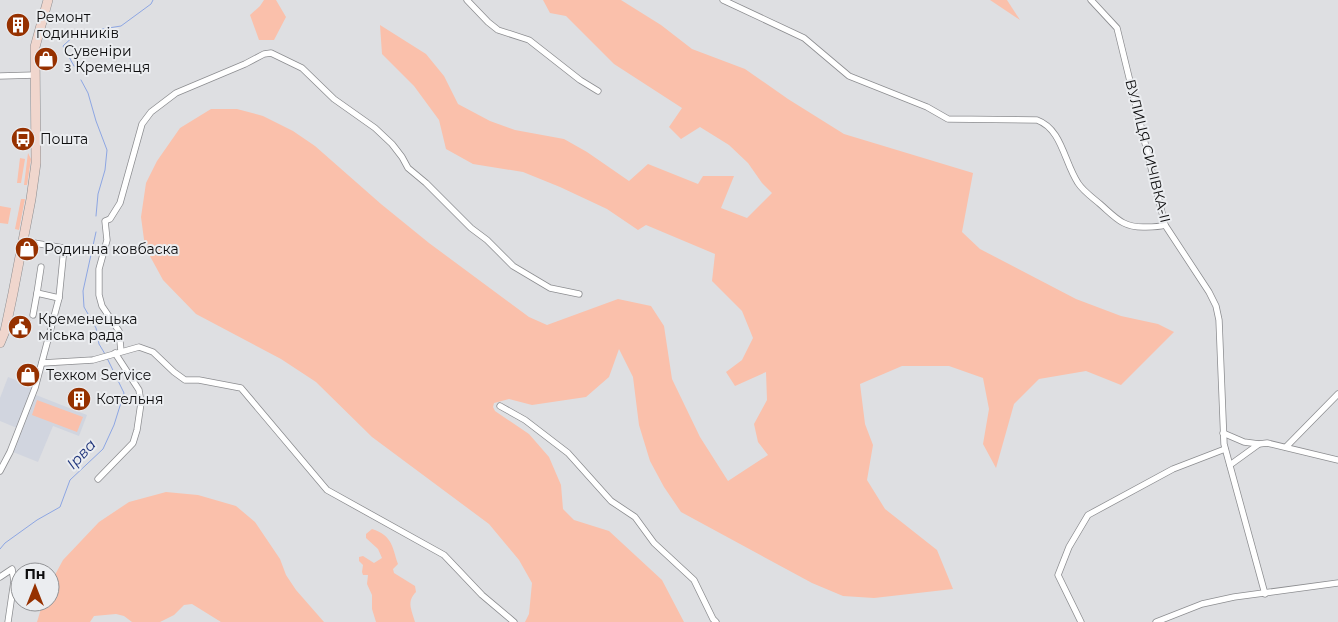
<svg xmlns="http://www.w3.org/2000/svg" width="1338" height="622" font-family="Montserrat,sans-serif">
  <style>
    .built { fill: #d1d5df }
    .green { fill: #fac0ab }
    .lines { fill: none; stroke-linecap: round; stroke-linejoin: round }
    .stream { stroke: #8da6e2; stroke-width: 1 }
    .minor-casing { stroke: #8c8d90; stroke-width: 7 }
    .secondary-casing { stroke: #8c8d90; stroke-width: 10 }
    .minor { stroke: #fff; stroke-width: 5.5 }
    .secondary { stroke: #f0d6cd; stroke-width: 9 }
    .labels { text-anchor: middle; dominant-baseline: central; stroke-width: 4; stroke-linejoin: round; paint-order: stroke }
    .poi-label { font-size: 14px; fill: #0d0d0e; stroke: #ebedf0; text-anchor: start }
    .street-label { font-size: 14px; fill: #0d0d0e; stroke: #ebedf0 }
    .water-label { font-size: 15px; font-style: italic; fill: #20357b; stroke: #ebedf0 }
  </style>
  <rect width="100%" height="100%" fill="#dedfe2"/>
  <g class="built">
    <polygon points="8,377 34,387 17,428 0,421 0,398"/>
    <polygon points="36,395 87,415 79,436 53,426 38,462 13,452"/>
  </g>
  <g class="green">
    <polygon points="264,0 276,0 286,17 274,40 259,40 250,15 260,6"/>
    <polygon points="543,0 621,0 661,25 692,49 745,69 788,99 844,134 973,173 962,232 980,249 1076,299 1121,316 1158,324 1174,332 1121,385 1086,371 1039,379 1014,404 996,468 983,444 989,409 983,378 949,366 902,366 860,384 865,424 873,445 867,480 885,509 937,550 953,589 874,598 843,596 812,583 681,512 664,487 650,461 639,425 633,377 619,349 609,377 586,397 532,405 509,399 494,403 493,407 495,411 529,434 549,457 561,485 563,509 574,520 609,531 662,580 684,622 525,622 529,614 532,583 519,560 489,524 372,437 316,382 281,359 196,314 163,280 145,247 141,217 146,183 157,161 180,128 211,109 237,109 263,116 293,131 315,146 381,204 429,243 529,317 547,325 618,299 651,306 664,326 672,379 700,437 728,481 768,455 758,442 754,424 767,400 766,372 735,386 726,372 742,360 753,338 742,311 712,281 715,254 646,225 638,230 607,209 560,187 523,172 473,164 446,149 439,120 414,86 382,54 380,25 426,54 444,76 458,104 490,121 515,130 564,139 587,152 629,181 648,164 698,184 703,176 734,176 721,208 747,218 772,193 762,183 748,163 729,145 700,127 681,139 669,127 682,108 614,64 566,16 550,13"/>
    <polygon points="990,0 1007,0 1020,20"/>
    <polygon points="28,153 31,159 27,185 24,185"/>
    <polygon points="20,158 25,159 21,183 17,183"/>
    <polygon points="21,199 25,199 19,230 15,229"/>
    <polygon points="0,206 11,208 8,224 0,223"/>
    <polygon points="37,400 83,417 77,432 32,415"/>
    <polygon points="166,492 198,495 236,506 255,522 280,559 286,575 296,590 324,622 221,622 192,604 184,605 174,615 160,622 132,622 124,616 116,614 94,616 90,622 37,622 43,602 50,602 50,584 63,560 99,522 129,502"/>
    <path d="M372 529C393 536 392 547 398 564L393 569 394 573 415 586 416 592C406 602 412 610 415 622H376L372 609V595L367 584 368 575H363L362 572 363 565 359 561V557L363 556 374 563 382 558 378 549 366 538V534Z"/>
  </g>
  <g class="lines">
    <g class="stream">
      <polyline points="74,66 63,46 77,33 121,26 151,4 153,0"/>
      <polyline points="81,80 88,93 96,121 107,150 105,170 98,194 96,216"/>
      <polyline points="96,232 83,291 84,307 96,328 99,344 105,354"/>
      <polyline points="0,549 5,543 37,520 60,507 70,480 103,449 114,425 124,393 107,358"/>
    </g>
    <g class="minor-casing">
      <g id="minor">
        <polyline points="467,0 488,22 498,30 529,40 580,80 598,91"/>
        <path d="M723 0 804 38 849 76 927 107 948 119 1037 120C1062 129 1064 162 1078 183 1083 191 1093 198 1100 204 1116 218 1123 228 1146 227 1153 227 1159 227 1165 225"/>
        <polyline points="1091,0 1117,28 1165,225 1209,292 1216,306 1219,320 1224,444 1265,594"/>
        <polyline points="0,76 35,75"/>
        <polyline points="37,293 41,267"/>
        <polyline points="33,315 37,293 59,298"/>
        <polyline points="121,351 119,331 102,306 99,295 99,269 107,240 105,221 110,219 120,203 142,124 151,112 176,93 245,64 264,54 271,53 302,68 334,99 375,128 392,144 402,157 408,168 426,183 471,228 487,240 513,266 550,288 579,294"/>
        <polyline points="42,363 93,360 139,347 153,352 174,372 185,380 199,380 241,388 327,490 444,555 482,595 514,622"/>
        <polyline points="500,406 525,420 568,453 611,501 635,517 654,543 694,580 713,619 716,622"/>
        <polyline points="1223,433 1244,442 1259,444"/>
        <polyline points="1286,447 1338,394"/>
        <polyline points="1230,465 1259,444 1267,443 1338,460"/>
        <polyline points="0,471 10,452 35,388 59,298 64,248 22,241"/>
        <polyline points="98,479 133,443 137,430 141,403 139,390 115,353"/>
        <polyline points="0,577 12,569 14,581 8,622"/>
        <polyline points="1081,622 1058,575 1069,547 1088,515 1173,469 1225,449"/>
        <polyline points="1156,622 1202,604 1234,597 1338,583"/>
      </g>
    </g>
    <g class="secondary-casing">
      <polyline id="secondary" points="0,343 5,331 13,293 31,199 36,163 35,47 48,0"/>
    </g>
    <use href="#minor" class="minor"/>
    <use href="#secondary" class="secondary"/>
  </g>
  <defs>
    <g id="building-disc" transform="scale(1.25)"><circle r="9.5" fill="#963100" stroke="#ebedf0"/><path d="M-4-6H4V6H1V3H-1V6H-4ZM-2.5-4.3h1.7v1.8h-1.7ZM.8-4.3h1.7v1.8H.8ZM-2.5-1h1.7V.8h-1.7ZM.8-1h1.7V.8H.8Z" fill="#fff"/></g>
    <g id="shop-disc" transform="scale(1.25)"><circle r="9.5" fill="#963100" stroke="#ebedf0"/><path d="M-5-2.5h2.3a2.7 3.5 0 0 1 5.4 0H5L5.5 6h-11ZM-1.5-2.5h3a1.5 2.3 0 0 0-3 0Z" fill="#fff"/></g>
    <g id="bus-disc" transform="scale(1.25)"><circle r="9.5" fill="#963100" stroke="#ebedf0"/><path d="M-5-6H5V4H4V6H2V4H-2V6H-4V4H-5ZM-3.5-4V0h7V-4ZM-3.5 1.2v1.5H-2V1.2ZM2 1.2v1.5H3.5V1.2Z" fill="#fff"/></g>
    <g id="civic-disc" transform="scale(1.25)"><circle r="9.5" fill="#963100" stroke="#ebedf0"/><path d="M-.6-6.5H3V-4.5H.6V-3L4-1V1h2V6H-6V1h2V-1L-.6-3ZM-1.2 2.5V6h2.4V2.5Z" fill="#fff"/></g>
  </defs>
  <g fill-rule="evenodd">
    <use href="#building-disc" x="18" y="25"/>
    <use href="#shop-disc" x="46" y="59"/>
    <use href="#bus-disc" x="23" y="139"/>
    <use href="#shop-disc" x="27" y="249"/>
    <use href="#civic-disc" x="20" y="327"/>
    <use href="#shop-disc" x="28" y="375"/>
    <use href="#building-disc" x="79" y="399"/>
  </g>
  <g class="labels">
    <g class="poi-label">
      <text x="36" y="17">Ремонт<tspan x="36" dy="16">годинників</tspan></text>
      <text x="64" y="51">Сувеніри<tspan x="64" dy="16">з Кременця</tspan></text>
      <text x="40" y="139">Пошта</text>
      <text x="44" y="249">Родинна ковбаска</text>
      <text x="38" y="319">Кременецька<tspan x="38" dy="16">міська рада</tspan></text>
      <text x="46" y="375">Техком Service</text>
      <text x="96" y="399">Котельня</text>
    </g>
    <g class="street-label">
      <text transform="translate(1148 151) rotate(76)">ВУЛИЦЯ СИЧІВКА-II</text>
    </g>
    <g class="water-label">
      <text transform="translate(81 454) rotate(-47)">Ірва</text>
    </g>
  </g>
  <g transform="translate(35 587)"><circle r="24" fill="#ebedf0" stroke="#929396"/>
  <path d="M0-4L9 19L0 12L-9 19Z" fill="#963100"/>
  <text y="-8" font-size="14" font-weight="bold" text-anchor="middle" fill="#0d0d0e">Пн</text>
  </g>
</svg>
